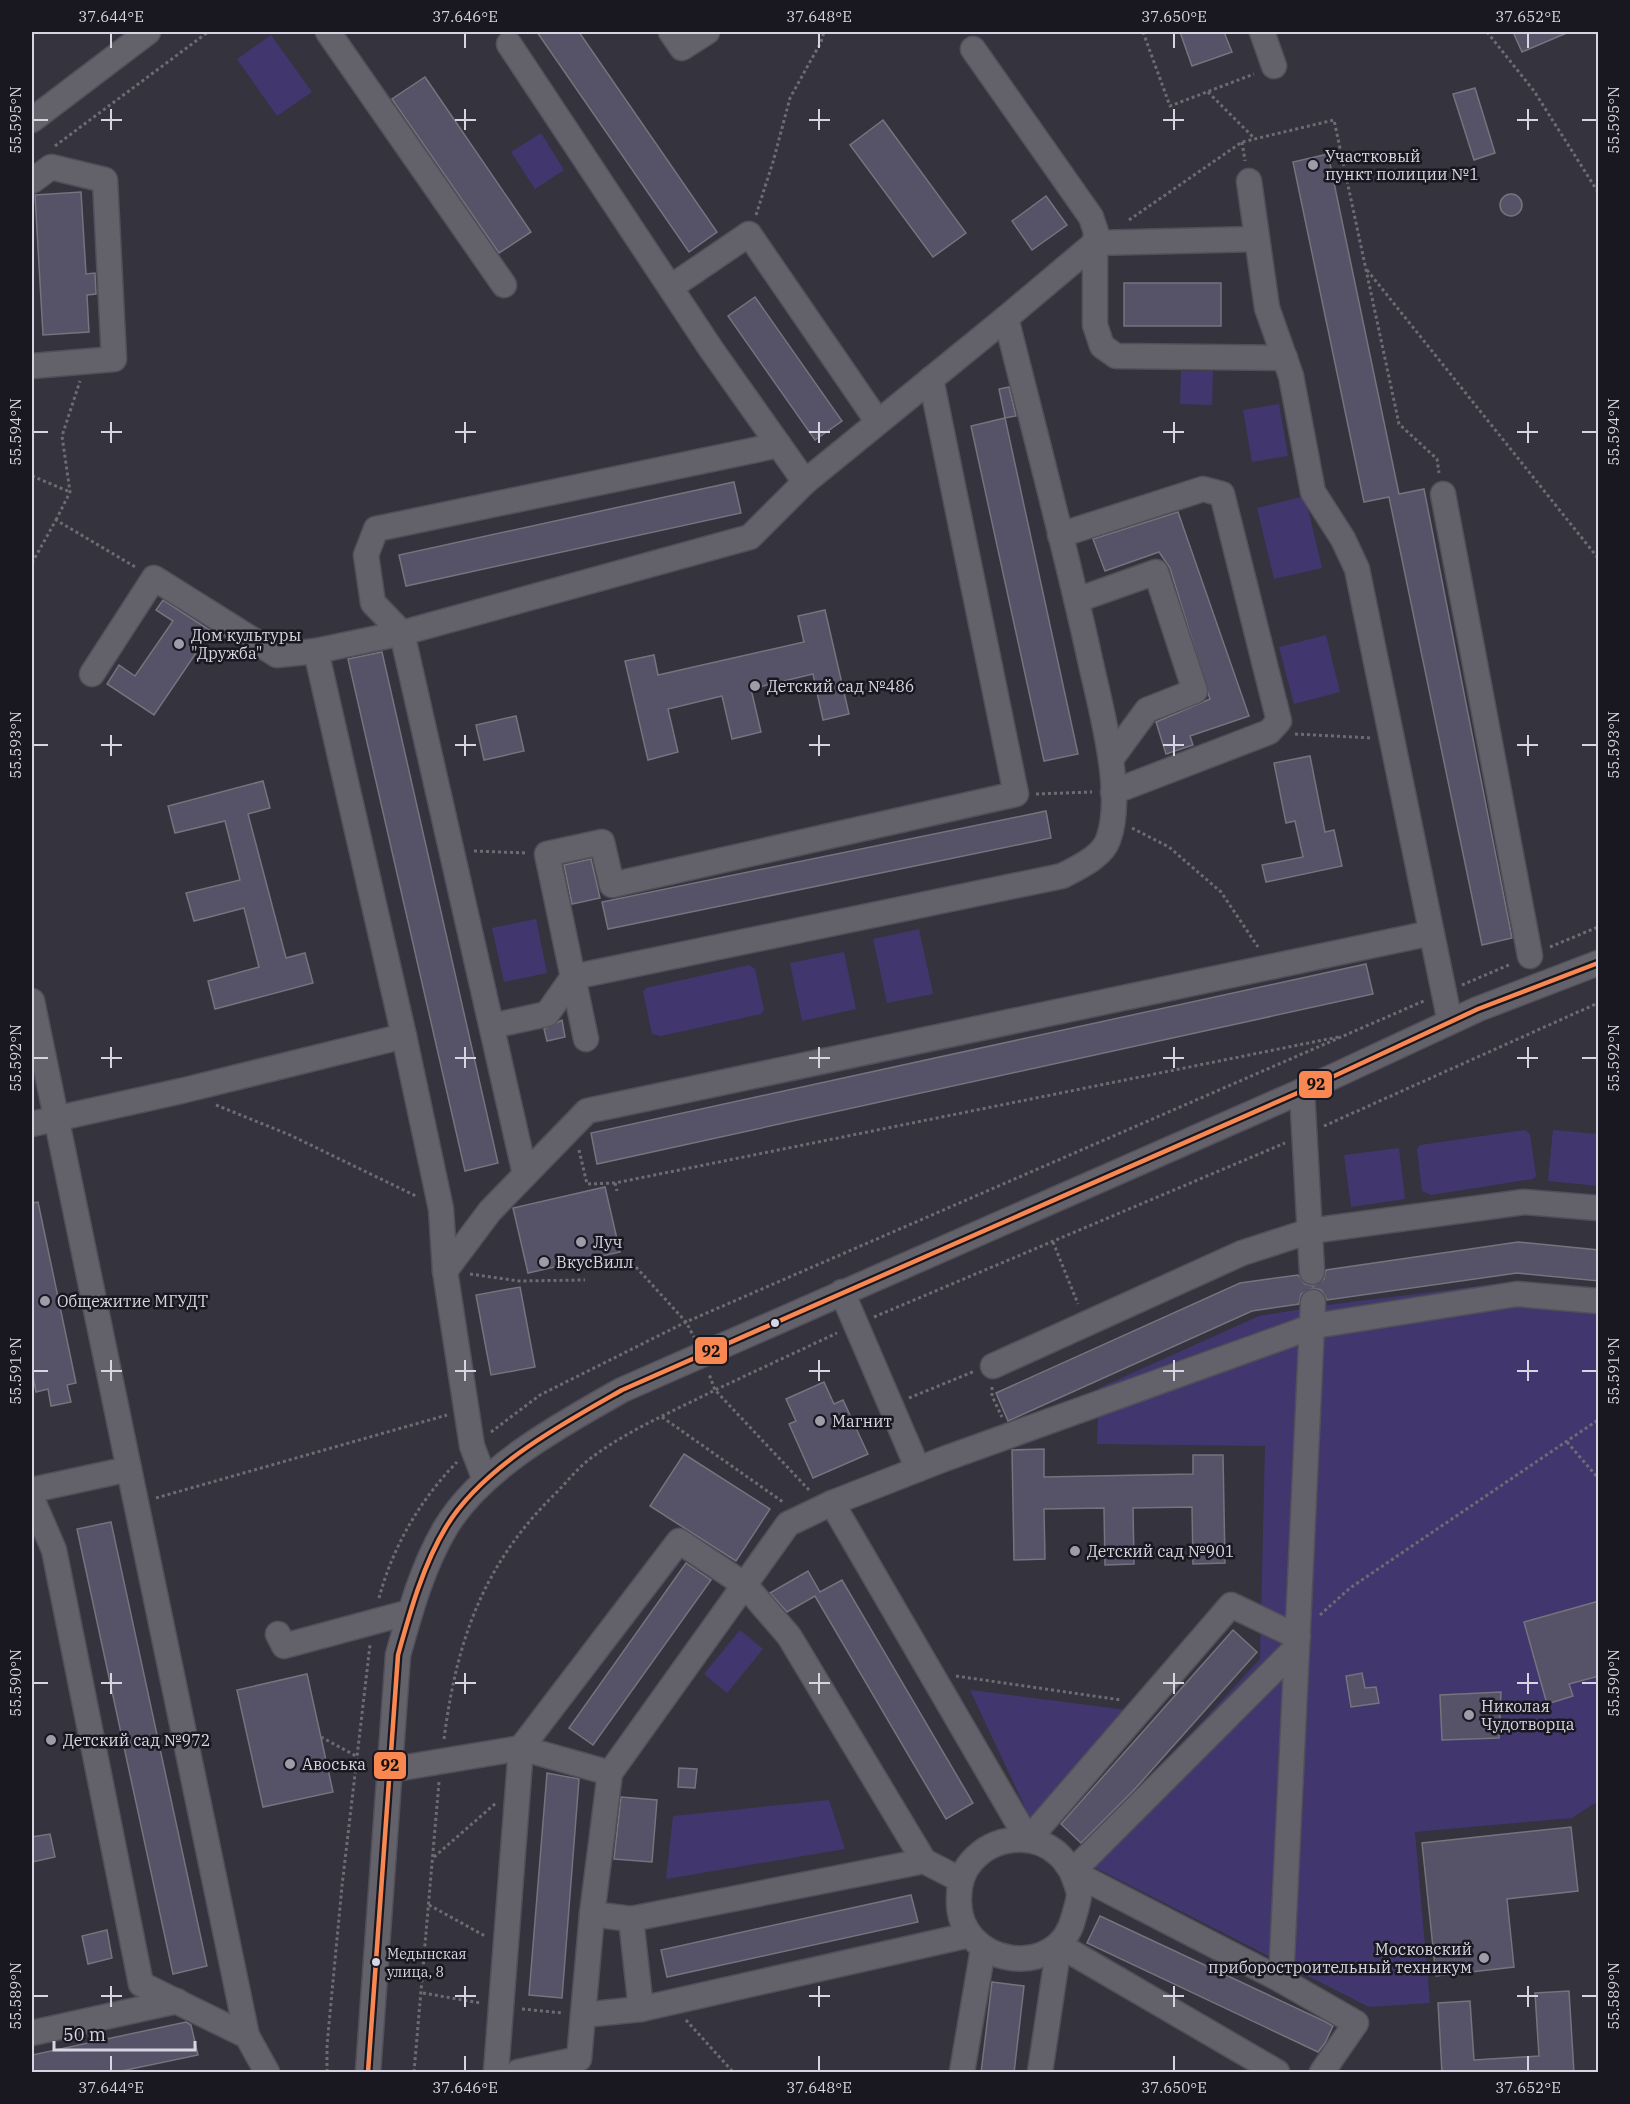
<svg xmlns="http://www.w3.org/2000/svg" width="1630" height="2104" font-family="'IBM Plex Serif',serif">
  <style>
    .green { fill: #41376e }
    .building { fill: #565267; stroke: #75747d; stroke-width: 1.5 }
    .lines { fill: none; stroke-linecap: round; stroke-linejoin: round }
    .minor-casing { stroke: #51505a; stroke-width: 27 }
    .path { stroke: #6c6c73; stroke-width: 3; stroke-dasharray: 3 3; stroke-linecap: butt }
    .minor { stroke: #63626a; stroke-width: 24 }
    .bus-1-casing { stroke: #191821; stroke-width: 9 }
    .bus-1 { stroke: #f88751; stroke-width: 4.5 }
    .ticks { fill: none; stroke: #d6d5e1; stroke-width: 2 }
    .poi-dot { fill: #9d9ca8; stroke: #191821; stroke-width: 2 }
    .bus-dot { fill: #d6d5e1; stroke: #191821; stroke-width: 2 }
    .labels { text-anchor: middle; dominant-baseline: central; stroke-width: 5; stroke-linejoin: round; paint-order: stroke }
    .bus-label { font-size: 14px; fill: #d6d5e1; stroke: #191821; text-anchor: start }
    .poi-label { font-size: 16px; fill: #d6d5e1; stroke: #191821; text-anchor: start }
    .line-badge { stroke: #191821; stroke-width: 2 }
    .pale-badge-label { font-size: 16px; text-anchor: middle; font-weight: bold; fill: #111 }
    .neatline { fill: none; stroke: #d6d5e1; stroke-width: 2 }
    .ticks-label { font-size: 15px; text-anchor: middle; fill: #d6d5e1 }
  </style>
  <rect width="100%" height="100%" fill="#34333e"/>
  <g class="green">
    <polygon points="271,35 312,92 277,116 237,59"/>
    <polygon points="541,133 564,170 535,189 511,152"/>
    <polygon points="1181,371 1213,371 1212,405 1180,404"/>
    <polygon points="1279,404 1288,456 1252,462 1243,410"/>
    <polygon points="1305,496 1322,568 1274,579 1257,508"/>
    <polygon points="1326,635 1340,692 1294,704 1279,647"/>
    <polygon points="536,919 547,973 504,982 492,928"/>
    <polygon points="919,929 933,994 887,1003 873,939"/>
    <polygon points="844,952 856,1009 802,1021 790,963"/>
    <polygon points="749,965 755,969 764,1010 761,1014 661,1036 652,1034 643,992 646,988"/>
    <polygon points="1525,1130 1530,1134 1536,1176 1533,1179 1431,1195 1422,1191 1417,1149 1420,1145"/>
    <polygon points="1553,1130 1598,1134 1598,1186 1548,1181"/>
    <polygon points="1399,1148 1405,1199 1351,1207 1344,1155"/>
    <polygon points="1519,1281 1598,1289 1598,1801 1572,1818 1415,1832 1430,2003 1369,2007 1076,1858 1260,1659 1265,1446 1097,1444 1099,1388 1259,1316 1320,1306"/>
    <polygon points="740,1630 763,1649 727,1693 704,1674"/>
    <polygon points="970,1690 1127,1710 1032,1822"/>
    <polygon points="829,1800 845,1849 666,1879 673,1816"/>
  </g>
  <g class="building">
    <polygon points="537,32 579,32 717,232 689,252"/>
    <polygon points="1180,32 1224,32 1232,52 1192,66"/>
    <polygon points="1513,32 1569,32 1522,52"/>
    <polygon points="425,77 531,232 499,253 392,99"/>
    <polygon points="1475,88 1495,153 1474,160 1453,94"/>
    <polygon points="883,120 966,233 933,257 850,145"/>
    <polygon points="1328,154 1399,494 1424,489 1512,938 1482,945 1389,497 1364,502 1293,162"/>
    <polygon points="81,192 86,274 95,273 96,294 87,295 89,332 43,335 35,195"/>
    <circle cx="1511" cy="205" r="11"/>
    <polygon points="1046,196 1067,225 1032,250 1012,221"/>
    <rect x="1124" y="283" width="97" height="43"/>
    <polygon points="755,297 842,421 815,440 728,316"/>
    <polygon points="1009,387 1016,416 1005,418 999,389"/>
    <polygon points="1005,418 1078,754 1044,761 971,426"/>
    <polygon points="734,482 741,513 406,586 399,555"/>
    <polygon points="1178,512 1249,716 1190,736 1193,745 1166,754 1156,722 1210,699 1170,568 1159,552 1105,571 1093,539"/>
    <polygon points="163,600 211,631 154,715 107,684 119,665 135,676 173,621 156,610"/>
    <polygon points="825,610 849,714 823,720 813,674 751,689 761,732 732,739 722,696 668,709 678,752 648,760 625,661 654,655 658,675 804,642 798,616"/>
    <polygon points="382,652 498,1163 465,1171 348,659"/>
    <polygon points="516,716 524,751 484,760 476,725"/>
    <polygon points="1310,756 1325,832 1334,830 1342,866 1266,882 1262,865 1303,857 1295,821 1286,823 1274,763"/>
    <polygon points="263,781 270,808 248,814 286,958 305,953 313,983 215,1009 208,981 259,967 244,908 194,921 186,893 240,880 225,821 175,833 168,806"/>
    <polygon points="1046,811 1051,838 608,929 602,902"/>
    <polygon points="591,859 600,898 572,904 564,865"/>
    <polygon points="1366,964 1373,994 597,1164 591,1133"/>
    <polygon points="562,1020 565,1037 547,1041 544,1029"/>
    <polygon points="605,1187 620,1252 528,1273 513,1208"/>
    <polygon points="38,1202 76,1383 67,1385 71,1402 51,1406 48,1389 36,1392 32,1371 32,1203"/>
    <polygon points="1518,1242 1599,1250 1599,1281 1517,1273 1327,1300 1321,1290 1313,1288 1301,1294 1299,1304 1252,1311 1008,1421 996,1393 1240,1283 1298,1275 1305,1284 1313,1286 1324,1279 1326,1270"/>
    <polygon points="520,1287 535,1367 491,1375 476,1295"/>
    <polygon points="824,1382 834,1404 843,1400 868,1454 813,1478 789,1424 796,1421 786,1399"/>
    <polygon points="1044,1449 1044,1477 1193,1474 1193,1455 1223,1455 1225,1563 1193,1564 1192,1507 1133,1508 1134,1564 1105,1565 1104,1508 1044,1509 1045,1559 1014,1560 1012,1450"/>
    <polygon points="684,1454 770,1509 736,1561 650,1506"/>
    <polygon points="111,1522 207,1966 173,1974 77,1529"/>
    <polygon points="686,1563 711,1580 593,1745 569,1728"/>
    <polygon points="808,1571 820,1592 842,1580 973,1803 946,1819 815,1596 787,1612 770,1593"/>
    <polygon points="1599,1601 1599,1676 1569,1684 1573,1696 1547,1704 1524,1622"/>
    <polygon points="1233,1630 1257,1652 1134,1790 1081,1843 1061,1824"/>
    <polygon points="1362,1673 1365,1688 1376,1687 1379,1703 1351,1707 1346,1676"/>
    <polygon points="307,1674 333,1792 263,1807 237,1690"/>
    <polygon points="1501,1692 1499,1738 1442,1740 1440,1695"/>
    <polygon points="679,1768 697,1769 695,1788 678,1787"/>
    <polygon points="547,1773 579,1779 562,1998 529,1995"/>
    <polygon points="621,1797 657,1800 652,1862 614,1859"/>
    <polygon points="1571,1827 1578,1891 1507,1899 1514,1967 1436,1976 1422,1843"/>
    <polygon points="50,1834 55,1857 32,1862 32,1837"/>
    <polygon points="911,1895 918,1922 667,1977 661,1950"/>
    <polygon points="1100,1916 1326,2022 1333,2026 1325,2043 1318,2052 1087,1943"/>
    <polygon points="107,1930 112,1958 88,1964 82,1936"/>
    <polygon points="992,1982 1024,1986 1014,2073 981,2073"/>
    <polygon points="1569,1991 1574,2073 1442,2073 1438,2003 1470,2001 1474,2060 1539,2056 1535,1993"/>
    <polygon points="186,2022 191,2025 198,2055 112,2073 32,2073 32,2055"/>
  </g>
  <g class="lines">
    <g class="minor-casing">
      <g id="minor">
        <polyline points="328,32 504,285"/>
        <polyline points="671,32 682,48 707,32"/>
        <polyline points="1262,32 1274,66"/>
        <polyline points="509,44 711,349 805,482"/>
        <polyline points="973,49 1091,217 1096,232 1095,243 1256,239"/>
        <polyline points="32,120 148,32"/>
        <polyline points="32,181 51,167 105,180 114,359 32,366"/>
        <polyline points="1249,181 1267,308 1291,376 1313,492 1343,539 1357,569 1450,1022"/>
        <polyline points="671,287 749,234 878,422"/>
        <polyline points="779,445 376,529 366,555 373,603 402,633 750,537 805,482 1006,318"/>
        <polyline points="1443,494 1530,956"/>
        <polyline points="1060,535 1203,489 1222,494 1279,721 1269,732 1113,792"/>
        <polyline points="1077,600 1156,572 1195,691 1147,710 1111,759"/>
        <polyline points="92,674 154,578 277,655 316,651"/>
        <polyline points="32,1001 129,1469"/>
        <path d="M492 1026 547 1014 573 977 1062 876C1077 868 1102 857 1108 840 1126 793 1099 703 1089 655 1064 542 1034 430 1006 318L1095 243V325L1102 346 1116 356 1285 358"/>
        <polyline points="404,1036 316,651 402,633 525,1174"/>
        <polyline points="586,1039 547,854 602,842 612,885 1016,794 931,379"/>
        <polyline points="1302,1091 1312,1272"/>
        <polyline points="32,1124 181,1091 404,1036 441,1209 445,1271 472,1446 485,1480"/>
        <polyline points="445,1271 490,1211 587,1111 1431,933"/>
        <polyline points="842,1292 918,1469"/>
        <polyline points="993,1366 1242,1253 1310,1231 1524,1202 1598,1208"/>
        <polyline points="32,1490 129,1469 247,2036 267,2072"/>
        <polyline points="32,1499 54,1550 141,1984 247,2036"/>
        <polyline points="278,1634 284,1646 410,1612"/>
        <polyline points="1298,1637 1231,1605 1028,1840 832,1503 944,1459 1314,1326 1517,1294 1598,1301"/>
        <polyline points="1297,1647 1281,1980 1356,2023 1322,2072"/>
        <polyline points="389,1770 521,1748 496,2072"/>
        <polyline points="610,1773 521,1748 679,1541 745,1585 789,1636 924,1861 961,1880"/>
        <polyline points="1072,1872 1297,1647 1313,1302"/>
        <path d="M1072 1872C1074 1879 1078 1886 1079 1894 1079 1900 1076 1909 1074 1916 1059 1983 956 1966 959 1898 959 1885 963 1871 972 1861 994 1836 1033 1832 1058 1854 1064 1859 1068 1866 1072 1872L1281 1980"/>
        <polyline points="592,1914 631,1919 924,1861"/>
        <polyline points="631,1919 641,2009 969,1935"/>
        <polyline points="583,2015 641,2009"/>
        <polyline points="32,2033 177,2001"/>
        <path d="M368 2072 398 1655C410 1612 423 1565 446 1527 482 1467 562 1424 622 1390L1302 1091 1478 1009 1598 963"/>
        <polyline points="518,2072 579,2059 592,1914 610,1773 788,1524 832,1503"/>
        <polyline points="962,2072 983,1949"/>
        <polyline points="1040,2072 1059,1945 1277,2072"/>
      </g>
    </g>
    <g class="path">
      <polyline points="1143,32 1170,106 1254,74"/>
      <polyline points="1487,32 1534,91 1598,192"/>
      <polyline points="1208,92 1255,139"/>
      <polyline points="1242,142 1245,161"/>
      <polyline points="55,146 208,32"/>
      <polyline points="756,215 773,162 790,98 821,42 824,32"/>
      <polyline points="1129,220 1242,142 1334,120 1399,424 1437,459 1439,473"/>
      <polyline points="1367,270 1598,558"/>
      <polyline points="32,476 70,492"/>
      <polyline points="56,520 70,492 62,436 80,381"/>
      <polyline points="32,563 56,520 137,568"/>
      <polyline points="1295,734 1372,738"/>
      <polyline points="1036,794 1092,792"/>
      <polyline points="1132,828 1169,847 1221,892 1258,947"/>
      <polyline points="474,851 527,853"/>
      <polyline points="1550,947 1598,927"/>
      <polyline points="1462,985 1511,964"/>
      <polyline points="216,1105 290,1135 418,1197"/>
      <polyline points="1324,1126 1598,1003"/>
      <polyline points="579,1150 587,1184 615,1183 1338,1037"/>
      <polyline points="615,1183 617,1191"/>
      <polyline points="1053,1242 1078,1304"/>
      <polyline points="636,1267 686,1322 694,1337"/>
      <polyline points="470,1274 519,1281 585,1280"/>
      <polyline points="874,1317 1285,1143"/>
      <polyline points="992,1387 992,1396 1002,1417"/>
      <polyline points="909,1398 975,1371"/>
      <polyline points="662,1417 783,1502"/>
      <polyline points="491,1432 540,1395 686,1322 1426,1000"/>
      <polyline points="1567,1442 1598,1478"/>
      <polyline points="809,1490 715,1390 837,1333"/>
      <polyline points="156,1498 447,1415"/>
      <path d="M379 1598C393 1546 420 1500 457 1462"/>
      <polyline points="1320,1615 1350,1588 1598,1420"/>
      <polyline points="956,1676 1121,1700"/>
      <polyline points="321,1737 358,1757"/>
      <path d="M444 1739C457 1638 484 1562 559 1490 569 1479 579 1467 591 1458 628 1430 674 1411 715 1390L709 1374"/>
      <polyline points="434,1857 496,1803"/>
      <polyline points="429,1905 485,1936"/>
      <polyline points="423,1993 480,2003"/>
      <polyline points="522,2009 563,2013"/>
      <polyline points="686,2020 733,2072"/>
      <polyline points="327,2072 327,2045 342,1886 370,1645"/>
      <polyline points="414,2072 439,1782"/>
    </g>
    <use href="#minor" class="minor"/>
    <g class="bus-1-casing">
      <path id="bus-1" d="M368 2072 398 1655C410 1612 423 1565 446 1527 482 1467 562 1424 622 1390L1302 1091 1478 1009 1598 963"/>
    </g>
    <use href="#bus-1" class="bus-1"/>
  </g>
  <path class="ticks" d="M111 33V48M465 33V48M819 33V48M1174 33V48M1528 33V48M111 109V130M465 109V130M819 109V130M1174 109V130M1528 109V130M33 120H48M101 120H122M455 120H476M809 120H830M1163 120H1184M1517 120H1538M1582 120H1597M111 422V443M465 422V443M819 422V443M1174 422V443M1528 422V443M33 432H48M101 432H122M455 432H476M809 432H830M1163 432H1184M1517 432H1538M1582 432H1597M111 735V756M465 735V756M819 735V756M1174 735V756M1528 735V756M33 745H48M101 745H122M455 745H476M809 745H830M1163 745H1184M1517 745H1538M1582 745H1597M111 1047V1068M465 1047V1068M819 1047V1068M1174 1047V1068M1528 1047V1068M33 1058H48M101 1058H122M455 1058H476M809 1058H830M1163 1058H1184M1517 1058H1538M1582 1058H1597M111 1360V1381M465 1360V1381M819 1360V1381M1174 1360V1381M1528 1360V1381M33 1371H48M101 1371H122M455 1371H476M809 1371H830M1163 1371H1184M1517 1371H1538M1582 1371H1597M111 1673V1694M465 1673V1694M819 1673V1694M1174 1673V1694M1528 1673V1694M33 1683H48M101 1683H122M455 1683H476M809 1683H830M1163 1683H1184M1517 1683H1538M1582 1683H1597M111 1986V2007M465 1986V2007M819 1986V2007M1174 1986V2007M1528 1986V2007M33 1996H48M101 1996H122M455 1996H476M809 1996H830M1163 1996H1184M1517 1996H1538M1582 1996H1597M111 2056V2071M465 2056V2071M819 2056V2071M1174 2056V2071M1528 2056V2071"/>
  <g class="poi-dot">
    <circle cx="1313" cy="165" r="6"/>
    <circle cx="179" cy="644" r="6"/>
    <circle cx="755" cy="686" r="6"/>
    <circle cx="581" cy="1242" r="6"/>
    <circle cx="544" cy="1262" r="6"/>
    <circle cx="45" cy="1301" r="6"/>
    <circle cx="820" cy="1421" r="6"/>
    <circle cx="1075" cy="1551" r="6"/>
    <circle cx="1469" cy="1715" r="6"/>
    <circle cx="51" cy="1740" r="6"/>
    <circle cx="290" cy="1764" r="6"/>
    <circle cx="1484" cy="1958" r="6"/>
  </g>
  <g class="bus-dot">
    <circle cx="775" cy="1323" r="5"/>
    <circle cx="376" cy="1962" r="5"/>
  </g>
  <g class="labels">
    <g class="bus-label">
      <text x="387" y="1954">Медынская<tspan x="387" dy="18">улица, 8</tspan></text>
    </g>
    <g class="poi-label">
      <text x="1325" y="156">Участковый<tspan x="1325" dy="18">пункт полиции №1</tspan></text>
      <text x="191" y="635">Дом культуры<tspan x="191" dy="18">"Дружба"</tspan></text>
      <text x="767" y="686">Детский сад №486</text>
      <text x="593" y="1242">Луч</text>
      <text x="556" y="1262">ВкусВилл</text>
      <text x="57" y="1301">Общежитие МГУДТ</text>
      <text x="832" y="1421">Магнит</text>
      <text x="1087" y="1551">Детский сад №901</text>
      <text x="1481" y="1706">Николая<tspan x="1481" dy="18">Чудотворца</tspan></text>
      <text x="63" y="1740">Детский сад №972</text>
      <text x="302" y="1764">Авоська</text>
      <text x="1472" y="1949" text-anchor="end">Московский<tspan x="1472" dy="18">приборостроительный техникум</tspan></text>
    </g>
  </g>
  <g class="line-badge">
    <rect x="1298" y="1070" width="35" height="29" rx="6" fill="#f88751"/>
    <rect x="694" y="1336" width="34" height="29" rx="6" fill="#f88751"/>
    <rect x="373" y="1751" width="34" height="29" rx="6" fill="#f88751"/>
  </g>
  <g class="pale-badge-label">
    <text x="1316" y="1090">92</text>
    <text x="711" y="1357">92</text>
    <text x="390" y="1771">92</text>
  </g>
  <rect width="1630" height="2104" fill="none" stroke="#191821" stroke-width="66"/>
  <path d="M54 2041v9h141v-9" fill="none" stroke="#d6d5e1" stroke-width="3"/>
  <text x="63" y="2041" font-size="18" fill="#d6d5e1" stroke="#191821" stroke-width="4.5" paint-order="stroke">50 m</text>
  <rect x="33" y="33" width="1564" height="2038" class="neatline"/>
  <g class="ticks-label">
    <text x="111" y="22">37.644°E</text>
    <text x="465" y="22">37.646°E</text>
    <text x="819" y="22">37.648°E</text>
    <text x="1174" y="22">37.650°E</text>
    <text x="1528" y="22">37.652°E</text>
    <text transform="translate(16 120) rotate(-90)" y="5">55.595°N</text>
    <text transform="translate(1614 120) rotate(-90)" y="5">55.595°N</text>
    <text transform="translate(16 432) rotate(-90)" y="5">55.594°N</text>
    <text transform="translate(1614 432) rotate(-90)" y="5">55.594°N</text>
    <text transform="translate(16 745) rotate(-90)" y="5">55.593°N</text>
    <text transform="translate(1614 745) rotate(-90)" y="5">55.593°N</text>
    <text transform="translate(16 1058) rotate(-90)" y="5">55.592°N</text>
    <text transform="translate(1614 1058) rotate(-90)" y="5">55.592°N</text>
    <text transform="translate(16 1371) rotate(-90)" y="5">55.591°N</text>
    <text transform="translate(1614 1371) rotate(-90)" y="5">55.591°N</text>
    <text transform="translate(16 1683) rotate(-90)" y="5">55.590°N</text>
    <text transform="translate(1614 1683) rotate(-90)" y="5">55.590°N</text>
    <text transform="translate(16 1996) rotate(-90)" y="5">55.589°N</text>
    <text transform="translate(1614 1996) rotate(-90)" y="5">55.589°N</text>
    <text x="111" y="2093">37.644°E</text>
    <text x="465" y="2093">37.646°E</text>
    <text x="819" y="2093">37.648°E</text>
    <text x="1174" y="2093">37.650°E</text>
    <text x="1528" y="2093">37.652°E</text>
  </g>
</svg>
